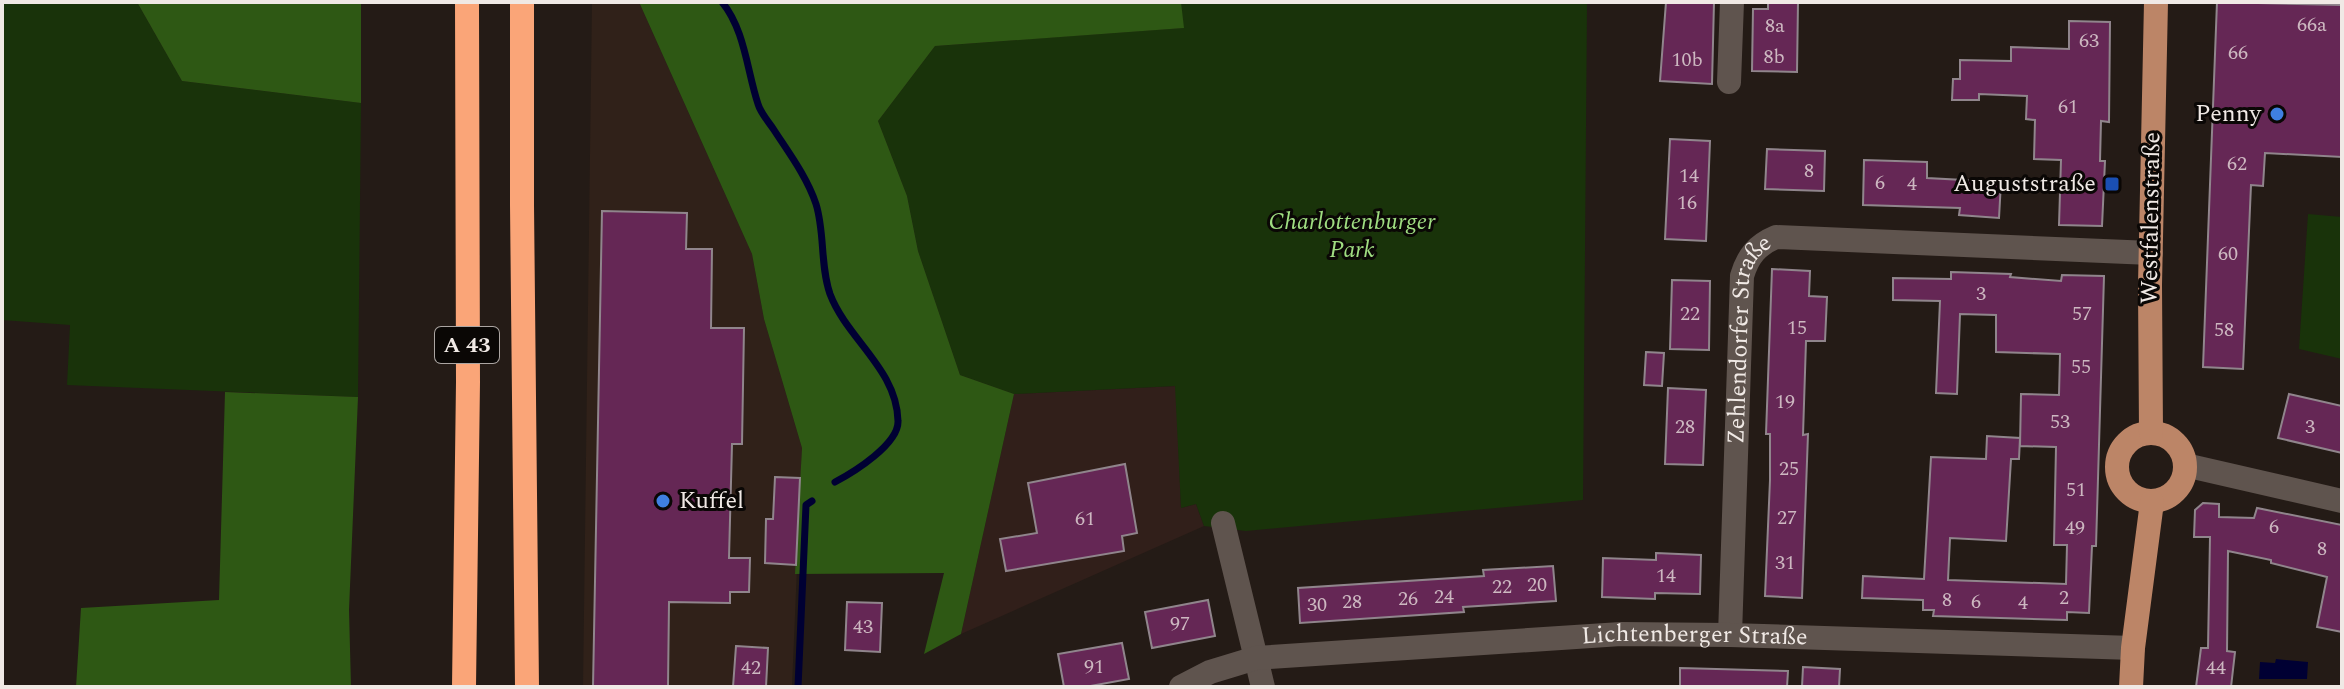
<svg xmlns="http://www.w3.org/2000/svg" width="2344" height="689" font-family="Spectral,serif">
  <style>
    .built { fill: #302119 }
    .education { fill: #311f1a }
    .green { fill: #19330a }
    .forest { fill: #2e5814 }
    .water { fill: #003 }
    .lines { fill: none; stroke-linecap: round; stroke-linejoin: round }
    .stream { stroke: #003; stroke-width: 7 }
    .building { fill: #652755; stroke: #90858c; stroke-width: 2 }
    .minor { stroke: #5f544e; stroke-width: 24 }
    .major { stroke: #bc8567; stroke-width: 24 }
    .highway { stroke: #faa578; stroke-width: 24 }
    .shop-dot { fill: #3f7fe0; stroke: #0a0705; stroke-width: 3 }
    .transit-dot { fill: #1a4fb4; stroke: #0a0705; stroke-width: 3 }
    .labels { text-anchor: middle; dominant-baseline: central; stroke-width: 6; stroke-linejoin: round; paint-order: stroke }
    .number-label { font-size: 20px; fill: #cdb8c1 }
    .shield { fill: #0a0705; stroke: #aba5a2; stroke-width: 2 }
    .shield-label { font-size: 22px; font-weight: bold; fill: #f0e9e5 }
    .poi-label { font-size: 24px; fill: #f0e9e5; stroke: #0a0705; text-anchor: end }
    .street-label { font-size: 24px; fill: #f0e9e5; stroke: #0a0705 }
    .park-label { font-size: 24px; font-style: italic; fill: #9fdd81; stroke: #0a0705 }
  </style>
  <rect width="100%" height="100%" fill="#241b16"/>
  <polygon class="built" points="592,2 639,2 752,254 764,319 802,448 792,687 583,687"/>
  <polygon class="education" points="1176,386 1181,508 1196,504 1204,526 961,634 1014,394"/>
  <g class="green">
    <polygon points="2,2 137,2 182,81 361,103 358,397 67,385 70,325 2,320"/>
    <polygon points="1181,2 1587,2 1583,500 1246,531 1204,526 1196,504 1181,508 1175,386 1014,394 960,375 918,251 907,196 878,121 935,46 1183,28"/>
    <polygon points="2308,214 2342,217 2342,359 2299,349"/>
  </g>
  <g class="forest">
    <polygon points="137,2 361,2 361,103 182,81"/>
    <polygon points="639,2 1181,2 1184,28 935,46 878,121 907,196 918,251 960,375 1014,394 961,634 924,654 944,573 795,574 802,448 764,319 752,254"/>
    <polygon points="225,392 358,397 349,610 351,687 76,687 81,608 219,600"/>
  </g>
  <polygon class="water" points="2276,659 2308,662 2307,679 2259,679 2260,662 2275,663"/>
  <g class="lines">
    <g class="stream">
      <path d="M722 2C745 30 747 71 758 104 761 114 769 122 774 130 789 153 807 177 816 204 825 233 820 265 830 294 847 339 897 369 898 421 899 444 854 472 835 482"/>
      <polyline points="798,687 806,505 812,501"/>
    </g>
  </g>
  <g class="building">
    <polygon points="1666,2 1714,2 1712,84 1660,81"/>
    <polygon points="1768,2 1798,2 1797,72 1752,71 1753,9 1768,9"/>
    <polygon points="2217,2 2342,5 2342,157 2265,153 2263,186 2251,185 2243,369 2203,367"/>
    <polygon points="2069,21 2110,22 2109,122 2101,121 2100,161 2105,161 2102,226 2059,225 2061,160 2034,159 2035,120 2026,119 2027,96 1979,94 1979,100 1952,100 1953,79 1960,79 1960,60 2011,61 2011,47 2069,49"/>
    <polygon points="1670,139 1710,141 1706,241 1665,239"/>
    <polygon points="1767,149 1825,151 1824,191 1765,189"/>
    <polygon points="1864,160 1927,162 1927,178 2001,182 1999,218 1959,215 1960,208 1863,205"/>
    <polygon points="602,211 687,213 686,249 712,249 711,328 744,328 742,444 732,444 729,558 750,558 749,592 730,592 730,603 669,602 668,687 593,687"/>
    <polygon points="1772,269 1810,271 1809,296 1827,297 1825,341 1806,341 1803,435 1808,434 1802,598 1765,596 1770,480 1770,434 1766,434"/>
    <polygon points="1951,272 2011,274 2010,277 2061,281 2062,275 2104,276 2096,546 2092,546 2089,613 2067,612 2067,620 1933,616 1934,610 1923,610 1923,600 1862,598 1863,576 1924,579 1931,457 1986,459 1987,436 2020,438 2019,459 2011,459 2006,541 1950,538 1948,580 2066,584 2067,545 2054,545 2056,447 2020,446 2021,394 2059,395 2060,354 1996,352 1996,315 1960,314 1957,394 1936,393 1940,301 1893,300 1893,278 1951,279"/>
    <polygon points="1672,280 1710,281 1709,350 1670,349"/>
    <polygon points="1646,352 1664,353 1662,386 1644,385"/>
    <polygon points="1668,388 1706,390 1703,465 1665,464"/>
    <polygon points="2289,394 2342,406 2342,453 2278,438"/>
    <polygon points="1125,464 1137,533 1122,536 1124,551 1006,571 1000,539 1037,533 1028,483"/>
    <polygon points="775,477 800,478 796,565 765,563 766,519 773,519"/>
    <polygon points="2203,503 2219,504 2219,517 2254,518 2257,508 2342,525 2342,632 2317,627 2327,577 2271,563 2271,560 2228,551 2227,651 2235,652 2231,687 2196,687 2201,648 2208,648 2210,537 2194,537 2195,510"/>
    <polygon points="1656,553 1701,555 1700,594 1655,593 1655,599 1602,597 1603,558 1656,560"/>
    <polygon points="1553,566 1556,601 1463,607 1464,612 1300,623 1298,588 1484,576 1483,570"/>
    <polygon points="1208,600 1215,636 1152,648 1145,612"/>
    <polygon points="847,602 882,603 880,652 845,650"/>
    <polygon points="1122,643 1129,679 1085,687 1064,687 1058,654"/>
    <polygon points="736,646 768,648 766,687 733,687"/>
    <polygon points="1803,667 1840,669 1839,687 1802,687"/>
    <polygon points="1680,668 1788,671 1787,687 1680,687"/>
  </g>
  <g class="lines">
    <g class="minor">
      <polyline points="1729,82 1732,2"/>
      <polyline points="2185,465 2342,501"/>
      <polyline points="1223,523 1263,687"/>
      <path id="s1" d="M1730 635 1742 276C1748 256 1757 245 1776 237L2151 253"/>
      <path id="s2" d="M1181 687 1210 672 1256 658 1621 634 1730 635 2133 648"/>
    </g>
    <g class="major">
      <circle cx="2151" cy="467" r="34"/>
      <polyline points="2151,433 2150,285 2156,2"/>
      <polyline points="2131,687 2133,648 2152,502"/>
    </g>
    <g class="highway">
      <polyline points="522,2 522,205 527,687"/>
      <polyline points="464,687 468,382 467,2"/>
    </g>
  </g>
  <g class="shop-dot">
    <circle cx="2277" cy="114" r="8"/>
    <circle cx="663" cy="501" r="8"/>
  </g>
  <rect class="transit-dot" x="2104" y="176" width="16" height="16" rx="4"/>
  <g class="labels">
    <g class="number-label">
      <text x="2312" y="25">66a</text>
      <text x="1775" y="26">8a</text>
      <text x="2089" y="41">63</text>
      <text x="2238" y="53">66</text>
      <text x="1774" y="57">8b</text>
      <text x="1687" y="60">10b</text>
      <text x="2068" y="107">61</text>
      <text x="2237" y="164">62</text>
      <text x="1809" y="171">8</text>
      <text x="1689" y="176">14</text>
      <text x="1880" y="183">6</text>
      <text x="1912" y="184">4</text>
      <text x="1687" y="203">16</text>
      <text x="2228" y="254">60</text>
      <text x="1981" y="294">3</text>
      <text x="1690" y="314">22</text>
      <text x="2082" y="314">57</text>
      <text x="1797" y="328">15</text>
      <text x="2224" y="330">58</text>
      <text x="2081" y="367">55</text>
      <text x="1785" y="402">19</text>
      <text x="2060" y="422">53</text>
      <text x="1685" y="427">28</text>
      <text x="2310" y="427">3</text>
      <text x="1789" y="469">25</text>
      <text x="2076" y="490">51</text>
      <text x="1787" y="518">27</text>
      <text x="1085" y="519">61</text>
      <text x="2274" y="527">6</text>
      <text x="2075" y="528">49</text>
      <text x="2322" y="549">8</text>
      <text x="1785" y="563">31</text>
      <text x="1666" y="576">14</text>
      <text x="1537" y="585">20</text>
      <text x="1502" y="587">22</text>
      <text x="1444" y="597">24</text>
      <text x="2064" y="598">2</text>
      <text x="1408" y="599">26</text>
      <text x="1947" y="600">8</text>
      <text x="1352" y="602">28</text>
      <text x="1976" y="602">6</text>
      <text x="2023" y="603">4</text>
      <text x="1317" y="605">30</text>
      <text x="1180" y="624">97</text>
      <text x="863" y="627">43</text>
      <text x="1094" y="667">91</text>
      <text x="751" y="668">42</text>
      <text x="2216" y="668">44</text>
    </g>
    <rect class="shield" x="435" y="327" width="64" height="36" rx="6"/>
    <g class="shield-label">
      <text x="467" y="345">A 43</text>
    </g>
    <g class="poi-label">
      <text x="2261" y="114">Penny</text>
      <text x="2096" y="184">Auguststraße</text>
      <text x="679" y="501" text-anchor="start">Kuffel</text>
    </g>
    <g class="street-label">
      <text transform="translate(2151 218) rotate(-89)">Westfalenstraße</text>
      <text stroke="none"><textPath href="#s1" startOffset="298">Zehlendorfer Straße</textPath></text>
      <text stroke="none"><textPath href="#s2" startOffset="520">Lichtenberger Straße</textPath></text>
    </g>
    <g class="park-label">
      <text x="1352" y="222">Charlottenburger<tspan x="1352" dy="28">Park</tspan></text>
    </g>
  </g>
  <rect width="2344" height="689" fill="none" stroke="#f0e9e5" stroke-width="8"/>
</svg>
